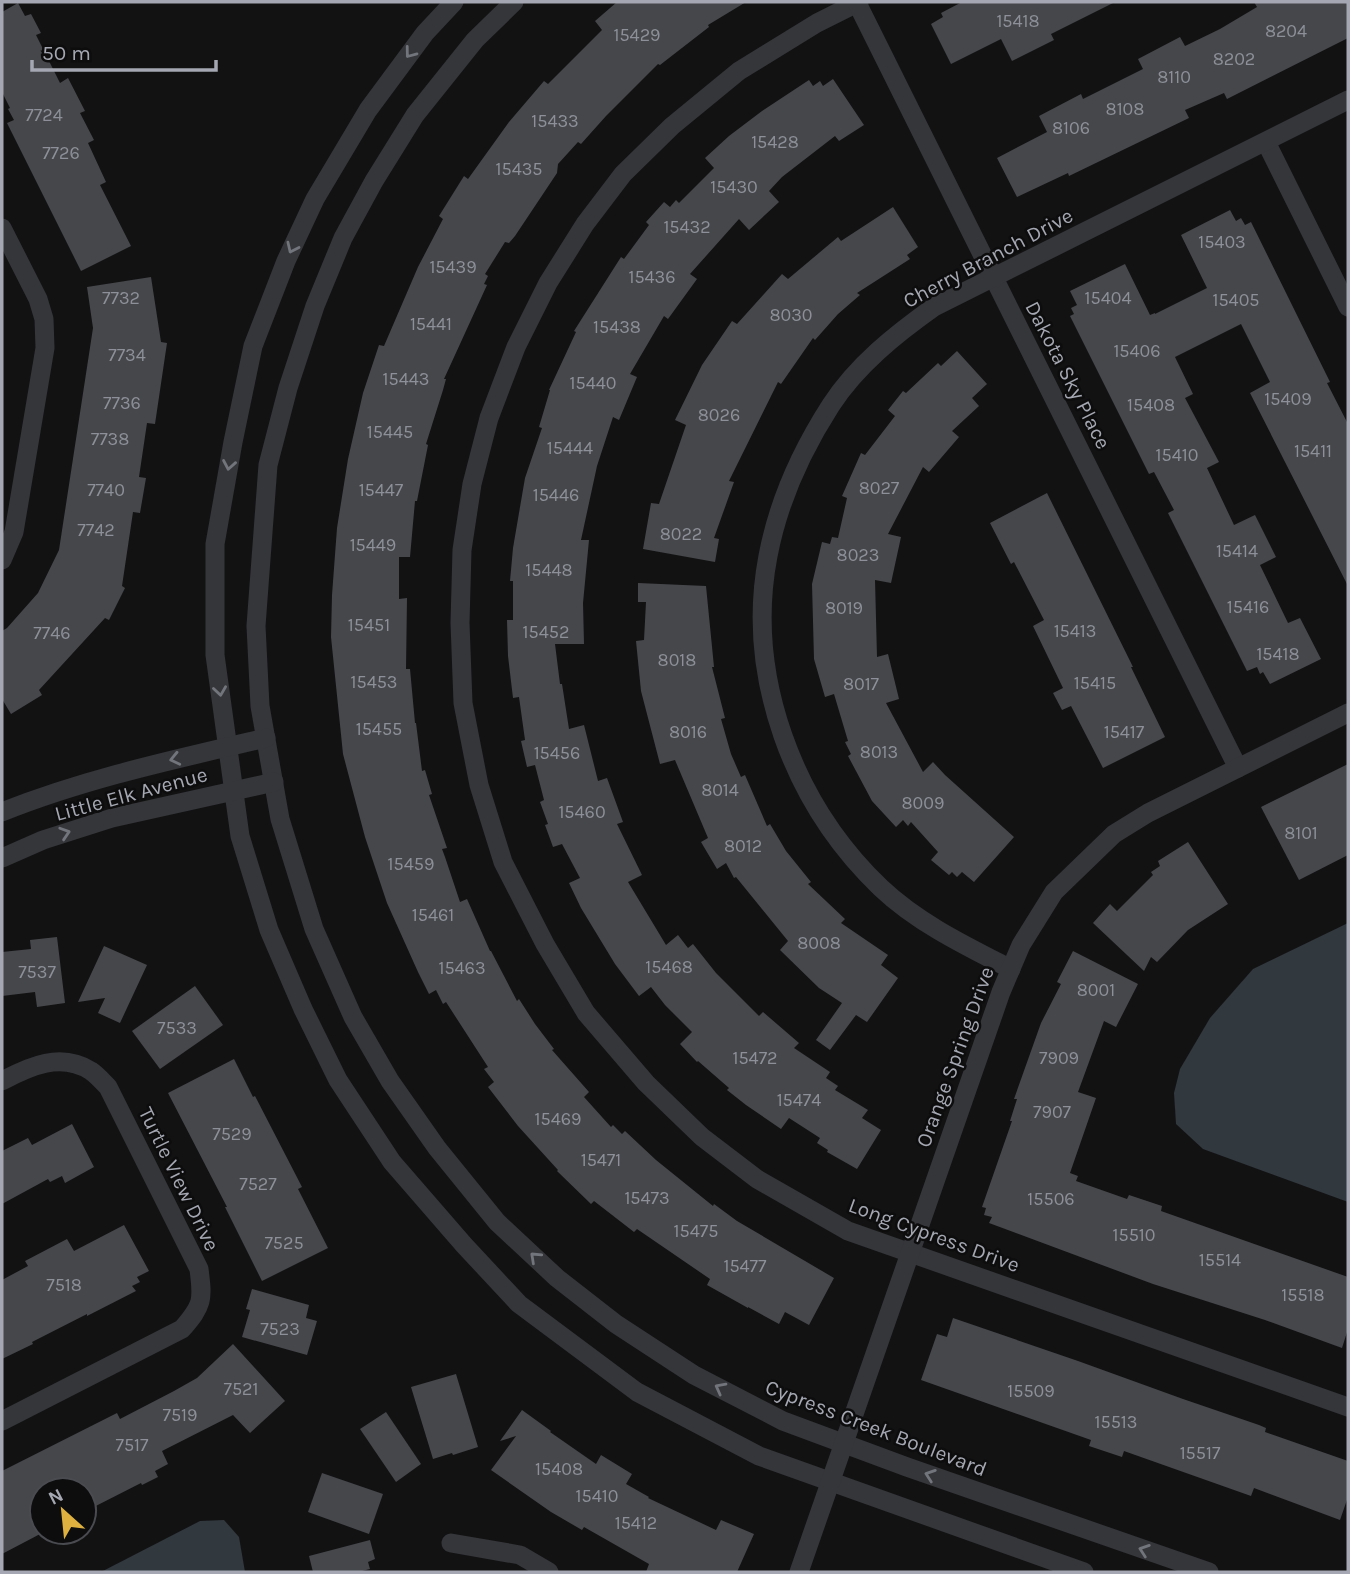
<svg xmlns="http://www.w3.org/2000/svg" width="1350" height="1574" font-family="Karla,sans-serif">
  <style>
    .water { fill: #31383e }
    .building { fill: #46474b }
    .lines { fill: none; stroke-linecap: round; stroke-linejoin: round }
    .minor { stroke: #35363a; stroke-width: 19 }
    .oneway { stroke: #73757c }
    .labels { text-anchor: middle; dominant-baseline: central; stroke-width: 5; stroke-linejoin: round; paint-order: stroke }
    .number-label { font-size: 18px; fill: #8d9098 }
    .street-label { font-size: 21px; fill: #a5a8b2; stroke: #0d0d0e }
  </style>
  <rect width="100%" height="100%" fill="#121213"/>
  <g class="water">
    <polygon points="1348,923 1348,1202 1203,1149 1176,1124 1174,1093 1180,1069 1210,1018 1253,969"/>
    <polygon points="224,1520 239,1537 245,1572 101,1572 200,1521"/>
  </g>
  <g class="building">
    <polygon points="617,2 746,2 708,25 709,27 660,65 658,64 606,116 581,144 578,142 558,164 557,173 515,236 509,243 505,242 485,274 488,276 484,284 487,285 444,379 446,379 443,390 426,444 428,445 417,501 415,501 410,557 399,557 399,599 407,598 406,669 410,669 415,723 416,723 422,771 425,770 432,794 429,795 447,848 442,849 445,857 460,902 467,899 490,951 491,951 517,1001 519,999 535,1024 554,1049 552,1050 589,1092 584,1097 611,1127 613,1125 622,1134 625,1131 656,1160 713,1206 714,1204 737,1221 834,1278 809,1325 785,1312 779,1324 748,1307 748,1308 707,1285 710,1279 637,1229 634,1232 594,1201 591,1204 557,1171 558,1170 518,1126 488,1087 494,1082 484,1069 488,1067 446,1002 443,1004 436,990 429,994 418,972 387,903 365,837 343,754 331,637 332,595 337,528 348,459 363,393 379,345 384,346 418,267 443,219 439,216 464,176 468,179 509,122 544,81 548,84 602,30 595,21"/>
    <polygon points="962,2 1115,2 1051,34 1054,40 1012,61 1001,39 951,64 931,24 943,17 941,13"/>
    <polygon points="1254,2 1348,2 1348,38 1227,99 1224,93 1185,110 1189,118 1069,176 1068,173 1017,197 997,158 1047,132 1039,116 1081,94 1083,99 1143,69 1138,59 1180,37 1185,46 1220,29 1257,7"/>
    <polygon points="18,3 25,16 31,14 41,33 36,35 60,83 68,78 85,111 80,113 94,140 88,143 106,182 100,185 131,246 81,271 7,123 14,120 8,109 10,108 2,92 2,12"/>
    <polygon points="833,79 864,125 839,141 835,136 782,177 769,191 779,202 749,230 739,219 690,274 697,279 668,319 664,316 630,374 637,377 619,420 613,417 597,466 581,540 589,540 583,603 584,644 555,644 560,684 562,684 569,729 584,725 598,781 607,778 623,822 617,824 642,875 628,882 666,945 678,935 688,948 693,944 716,973 759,1016 763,1012 799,1043 794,1048 830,1072 826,1078 838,1086 835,1090 868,1110 862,1118 881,1130 857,1169 827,1152 828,1150 817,1143 820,1138 789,1118 781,1129 746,1105 727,1090 729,1088 698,1061 697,1062 680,1044 692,1032 665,1005 651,987 639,996 615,964 581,908 569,883 580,878 562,844 553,847 545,825 548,824 540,802 544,800 535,765 527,767 521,741 525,740 519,697 513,698 508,656 507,620 513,620 513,581 510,581 513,548 525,478 542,428 539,427 550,390 549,390 576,332 574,331 621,257 624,259 649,225 646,222 664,202 670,207 676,200 679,203 714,168 705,158 729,136 762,111 809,80 813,86 820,81 823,86"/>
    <polygon points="893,207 918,247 907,255 910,259 857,293 860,295 838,314 815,340 813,338 781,384 778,382 729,481 734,482 714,538 719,539 715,562 643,549 651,503 659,504 686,425 675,420 702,365 732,321 737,324 782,274 788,279 838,237 841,241"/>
    <polygon points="1230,210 1236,221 1241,218 1245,225 1251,222 1330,382 1327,383 1348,424 1348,586 1250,393 1270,382 1241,324 1175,357 1193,394 1185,398 1219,462 1207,468 1234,525 1255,515 1276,557 1260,565 1288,623 1300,618 1321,659 1270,684 1263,672 1260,674 1257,667 1247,671 1168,513 1174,510 1154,472 1149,474 1070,316 1074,314 1071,308 1077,305 1070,291 1125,264 1150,315 1155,313 1155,314 1207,288 1181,235"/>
    <polygon points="151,277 161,342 167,343 155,424 147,423 139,477 146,478 140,513 133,512 122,586 125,588 109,620 105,618 39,690 42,695 11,714 2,699 2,631 7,628 38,593 59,550 93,328 87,287"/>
    <polygon points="957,351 987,384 972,398 979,406 952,431 959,437 929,472 923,467 888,534 901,537 891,583 875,580 877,657 888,654 899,699 886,703 923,772 933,762 945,775 1014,837 974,882 962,872 957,877 952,872 949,875 931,860 938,852 911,822 908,826 903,820 896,827 872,801 848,756 851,754 845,742 848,741 834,694 825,697 814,659 812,584 822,542 830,544 832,537 838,538 847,498 842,496 861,453 865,455 895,416 888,410 903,391 906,393 938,363 941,366"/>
    <polygon points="1047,493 1133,667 1131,667 1165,737 1103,768 1071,706 1062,710 1053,693 1063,688 1033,626 1044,620 1014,562 1011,564 990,523"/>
    <polygon points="638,583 706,586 714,667 712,667 725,718 721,719 731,754 741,777 745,775 767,826 770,824 786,851 811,882 808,884 845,919 841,923 888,955 881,965 898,978 867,1022 856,1015 830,1050 816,1040 842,1003 819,988 780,950 788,941 736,877 734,878 726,863 717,869 701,842 708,838 675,760 660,764 641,691 636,641 644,640 646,602 638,602"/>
    <polygon points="1348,764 1348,855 1299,880 1261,807"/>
    <polygon points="1188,842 1228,904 1188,930 1157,962 1151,957 1144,971 1093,923 1110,904 1117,911 1153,875 1151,872 1160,866 1158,861"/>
    <polygon points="57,937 65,1003 37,1007 35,992 2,996 2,952 31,949 30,940"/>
    <polygon points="104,946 147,965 120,1023 98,1013 105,998 78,1002"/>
    <polygon points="1073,951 1138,984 1116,1027 1104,1021 1078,1092 1096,1098 1070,1173 1078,1176 1076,1181 1127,1199 1129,1195 1162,1206 1161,1211 1348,1277 1348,1329 1342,1348 1265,1320 1153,1284 989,1223 992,1217 984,1215 986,1208 982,1207 1012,1121 1010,1121 1017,1099 1014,1099 1041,1023 1061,984 1057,982"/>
    <polygon points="195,986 223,1025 160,1069 132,1031"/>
    <polygon points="234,1059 253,1097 255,1096 302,1187 298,1189 328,1248 262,1281 225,1207 227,1207 168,1093"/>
    <polygon points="72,1124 94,1167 65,1183 62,1176 50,1182 48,1179 2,1204 2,1151 28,1138 32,1145"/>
    <polygon points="124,1225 149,1271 137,1277 140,1282 132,1286 136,1291 87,1316 87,1314 32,1342 33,1344 2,1359 2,1280 28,1266 25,1261 67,1239 74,1251"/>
    <polygon points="252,1289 309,1305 306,1318 317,1321 307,1355 242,1337 250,1310 246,1309"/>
    <polygon points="953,1318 1078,1361 1183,1399 1259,1425 1266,1428 1265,1432 1348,1461 1348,1497 1340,1520 1254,1488 1251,1496 1124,1451 1122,1457 1089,1446 1091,1440 921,1380 937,1334 947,1337"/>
    <polygon points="233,1344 285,1401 250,1433 233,1415 162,1451 168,1464 155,1471 158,1477 142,1485 141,1483 84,1512 84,1490 42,1490 42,1533 2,1554 2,1471 117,1413 120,1419 174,1391 197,1378"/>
    <polygon points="456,1374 478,1447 453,1455 452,1453 433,1459 411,1387"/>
    <polygon points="522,1410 551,1431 550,1432 596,1464 601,1455 632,1474 626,1484 649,1497 648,1498 716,1530 721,1520 754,1534 737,1572 646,1572 649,1564 584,1527 582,1530 551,1512 491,1470 516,1436 500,1441"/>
    <polygon points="386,1412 421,1464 396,1482 360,1429"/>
    <polygon points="322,1473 383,1494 369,1534 308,1512"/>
    <polygon points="370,1540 375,1559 368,1562 370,1569 358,1572 313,1572 309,1556"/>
  </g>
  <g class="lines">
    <g class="minor">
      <polyline points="454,2 425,33 368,110 315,199 286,261 253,346 233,442 215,544 215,655 240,836 269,930 303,1009 338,1080 392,1162 464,1245 519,1304 637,1392 759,1456 1084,1572"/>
      <polyline points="514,2 475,40 415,115 374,181 343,238 315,306 288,388 268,465 256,626 260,706 280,819 314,929 353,1017 390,1081 437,1148 497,1222 557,1278 616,1324 694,1375 783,1421 907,1467 1209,1572"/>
      <polyline points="859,2 817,23 739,71 672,126 623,174 585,224 548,283 516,347 489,418 472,484 462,550 460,623 463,703 479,785 503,862 545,944 586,1013 646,1083 702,1137 757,1179 848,1231 1348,1407"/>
      <polyline points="857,3 1238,768"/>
      <polyline points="1266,142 1348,307"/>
      <polyline points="2,228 38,299 44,319 45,348 14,532 2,560"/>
      <path d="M2 812C87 778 177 759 266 738"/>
      <polyline points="2,858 43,840 112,818 274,782"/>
      <path d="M1011 969C966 946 918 923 881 888 793 804 745 676 768 556 778 503 802 450 831 405 857 365 896 334 934 307L1348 100"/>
      <path d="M2 1081C30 1066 61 1052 91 1071 97 1075 103 1082 108 1087L199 1269C203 1300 203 1305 182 1329L2 1421"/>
      <polyline points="451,1543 520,1555 549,1572"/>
      <polyline points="799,1572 1001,992 1021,945 1054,892 1114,834 1148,813 1348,713"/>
    </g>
  </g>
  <defs><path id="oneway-chevron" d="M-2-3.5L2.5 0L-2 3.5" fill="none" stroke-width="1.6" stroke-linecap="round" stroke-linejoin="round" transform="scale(1.75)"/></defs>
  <g class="oneway">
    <use href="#oneway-chevron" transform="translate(410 53) rotate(127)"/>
    <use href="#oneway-chevron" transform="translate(292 248) rotate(115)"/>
    <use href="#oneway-chevron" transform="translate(229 465) rotate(100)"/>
    <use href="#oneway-chevron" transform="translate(220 691) rotate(82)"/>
    <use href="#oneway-chevron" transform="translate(175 759) rotate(167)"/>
    <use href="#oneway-chevron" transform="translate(65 833) rotate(-18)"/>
    <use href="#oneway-chevron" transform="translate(535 1257) rotate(-137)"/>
    <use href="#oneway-chevron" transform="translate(720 1388) rotate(-152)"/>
    <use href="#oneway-chevron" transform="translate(930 1475) rotate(-161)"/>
    <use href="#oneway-chevron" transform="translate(1144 1550) rotate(-161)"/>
  </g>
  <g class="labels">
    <g class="number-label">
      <text x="1018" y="21">15418</text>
      <text x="1286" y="31">8204</text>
      <text x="637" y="35">15429</text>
      <text x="1234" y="59">8202</text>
      <text x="1174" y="77">8110</text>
      <text x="1125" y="109">8108</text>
      <text x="44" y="115">7724</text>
      <text x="555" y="121">15433</text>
      <text x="1071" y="128">8106</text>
      <text x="775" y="142">15428</text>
      <text x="61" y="153">7726</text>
      <text x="519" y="169">15435</text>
      <text x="734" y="187">15430</text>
      <text x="687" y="227">15432</text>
      <text x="1222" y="242">15403</text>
      <text x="453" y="267">15439</text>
      <text x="652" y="277">15436</text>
      <text x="121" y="298">7732</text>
      <text x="1108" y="298">15404</text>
      <text x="1236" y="300">15405</text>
      <text x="791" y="315">8030</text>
      <text x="431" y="324">15441</text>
      <text x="617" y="327">15438</text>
      <text x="1137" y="351">15406</text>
      <text x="127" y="355">7734</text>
      <text x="406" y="379">15443</text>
      <text x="593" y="383">15440</text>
      <text x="1288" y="399">15409</text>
      <text x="122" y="403">7736</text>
      <text x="1151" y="405">15408</text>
      <text x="719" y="415">8026</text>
      <text x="390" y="432">15445</text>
      <text x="110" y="439">7738</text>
      <text x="570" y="448">15444</text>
      <text x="1313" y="451">15411</text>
      <text x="1177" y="455">15410</text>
      <text x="879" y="488">8027</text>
      <text x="106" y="490">7740</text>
      <text x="381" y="490">15447</text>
      <text x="556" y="495">15446</text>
      <text x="96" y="530">7742</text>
      <text x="681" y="534">8022</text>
      <text x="373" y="545">15449</text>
      <text x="1237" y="551">15414</text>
      <text x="858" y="555">8023</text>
      <text x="549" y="570">15448</text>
      <text x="1248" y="607">15416</text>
      <text x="844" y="608">8019</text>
      <text x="369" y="625">15451</text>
      <text x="1075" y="631">15413</text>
      <text x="546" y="632">15452</text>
      <text x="52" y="633">7746</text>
      <text x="1278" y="654">15418</text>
      <text x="677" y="660">8018</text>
      <text x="374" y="682">15453</text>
      <text x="1095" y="683">15415</text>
      <text x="861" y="684">8017</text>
      <text x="379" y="729">15455</text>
      <text x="688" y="732">8016</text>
      <text x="1124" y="732">15417</text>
      <text x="879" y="752">8013</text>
      <text x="557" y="753">15456</text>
      <text x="720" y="790">8014</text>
      <text x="923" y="803">8009</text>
      <text x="582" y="812">15460</text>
      <text x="1301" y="833">8101</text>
      <text x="743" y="846">8012</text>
      <text x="411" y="864">15459</text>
      <text x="433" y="915">15461</text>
      <text x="819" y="943">8008</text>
      <text x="669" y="967">15468</text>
      <text x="462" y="968">15463</text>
      <text x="37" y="972">7537</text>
      <text x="1096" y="990">8001</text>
      <text x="177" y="1028">7533</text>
      <text x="755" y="1058">15472</text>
      <text x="1059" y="1058">7909</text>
      <text x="799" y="1100">15474</text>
      <text x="1052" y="1112">7907</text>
      <text x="558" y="1119">15469</text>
      <text x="232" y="1134">7529</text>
      <text x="601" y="1160">15471</text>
      <text x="258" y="1184">7527</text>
      <text x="647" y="1198">15473</text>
      <text x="1051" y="1199">15506</text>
      <text x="696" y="1231">15475</text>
      <text x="1134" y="1235">15510</text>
      <text x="284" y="1243">7525</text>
      <text x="1220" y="1260">15514</text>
      <text x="745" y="1266">15477</text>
      <text x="64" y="1285">7518</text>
      <text x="1303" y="1295">15518</text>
      <text x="280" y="1329">7523</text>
      <text x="241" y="1389">7521</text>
      <text x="1031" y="1391">15509</text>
      <text x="180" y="1415">7519</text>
      <text x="1116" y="1422">15513</text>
      <text x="132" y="1445">7517</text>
      <text x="1200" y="1453">15517</text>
      <text x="559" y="1469">15408</text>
      <text x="597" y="1496">15410</text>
      <text x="636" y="1523">15412</text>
    </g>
    <g class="street-label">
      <text transform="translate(988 258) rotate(-28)">Cherry Branch Drive</text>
      <text transform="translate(1068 375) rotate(63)">Dakota Sky Place</text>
      <text transform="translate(131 794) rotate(-15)">Little Elk Avenue</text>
      <text transform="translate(955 1057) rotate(-70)">Orange Spring Drive</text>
      <text transform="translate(179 1179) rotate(64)">Turtle View Drive</text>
      <text transform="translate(934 1235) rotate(20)">Long Cypress Drive</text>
      <text transform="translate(876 1428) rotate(21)">Cypress Creek Boulevard</text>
    </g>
  </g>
  <rect width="1350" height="1574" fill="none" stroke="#a5a8b2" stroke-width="7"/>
  <g transform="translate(63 1511) rotate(333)"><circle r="33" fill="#0d0d0e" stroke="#4a4b50" stroke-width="2"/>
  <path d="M0-5L12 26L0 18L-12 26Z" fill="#ddb040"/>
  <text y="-10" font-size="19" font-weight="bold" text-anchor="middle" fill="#a5a8b2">N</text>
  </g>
  <path d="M32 60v10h184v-10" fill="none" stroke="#a5a8b2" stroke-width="3.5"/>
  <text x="42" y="60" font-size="21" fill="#a5a8b2" stroke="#0d0d0e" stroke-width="5" paint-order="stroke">50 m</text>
</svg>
